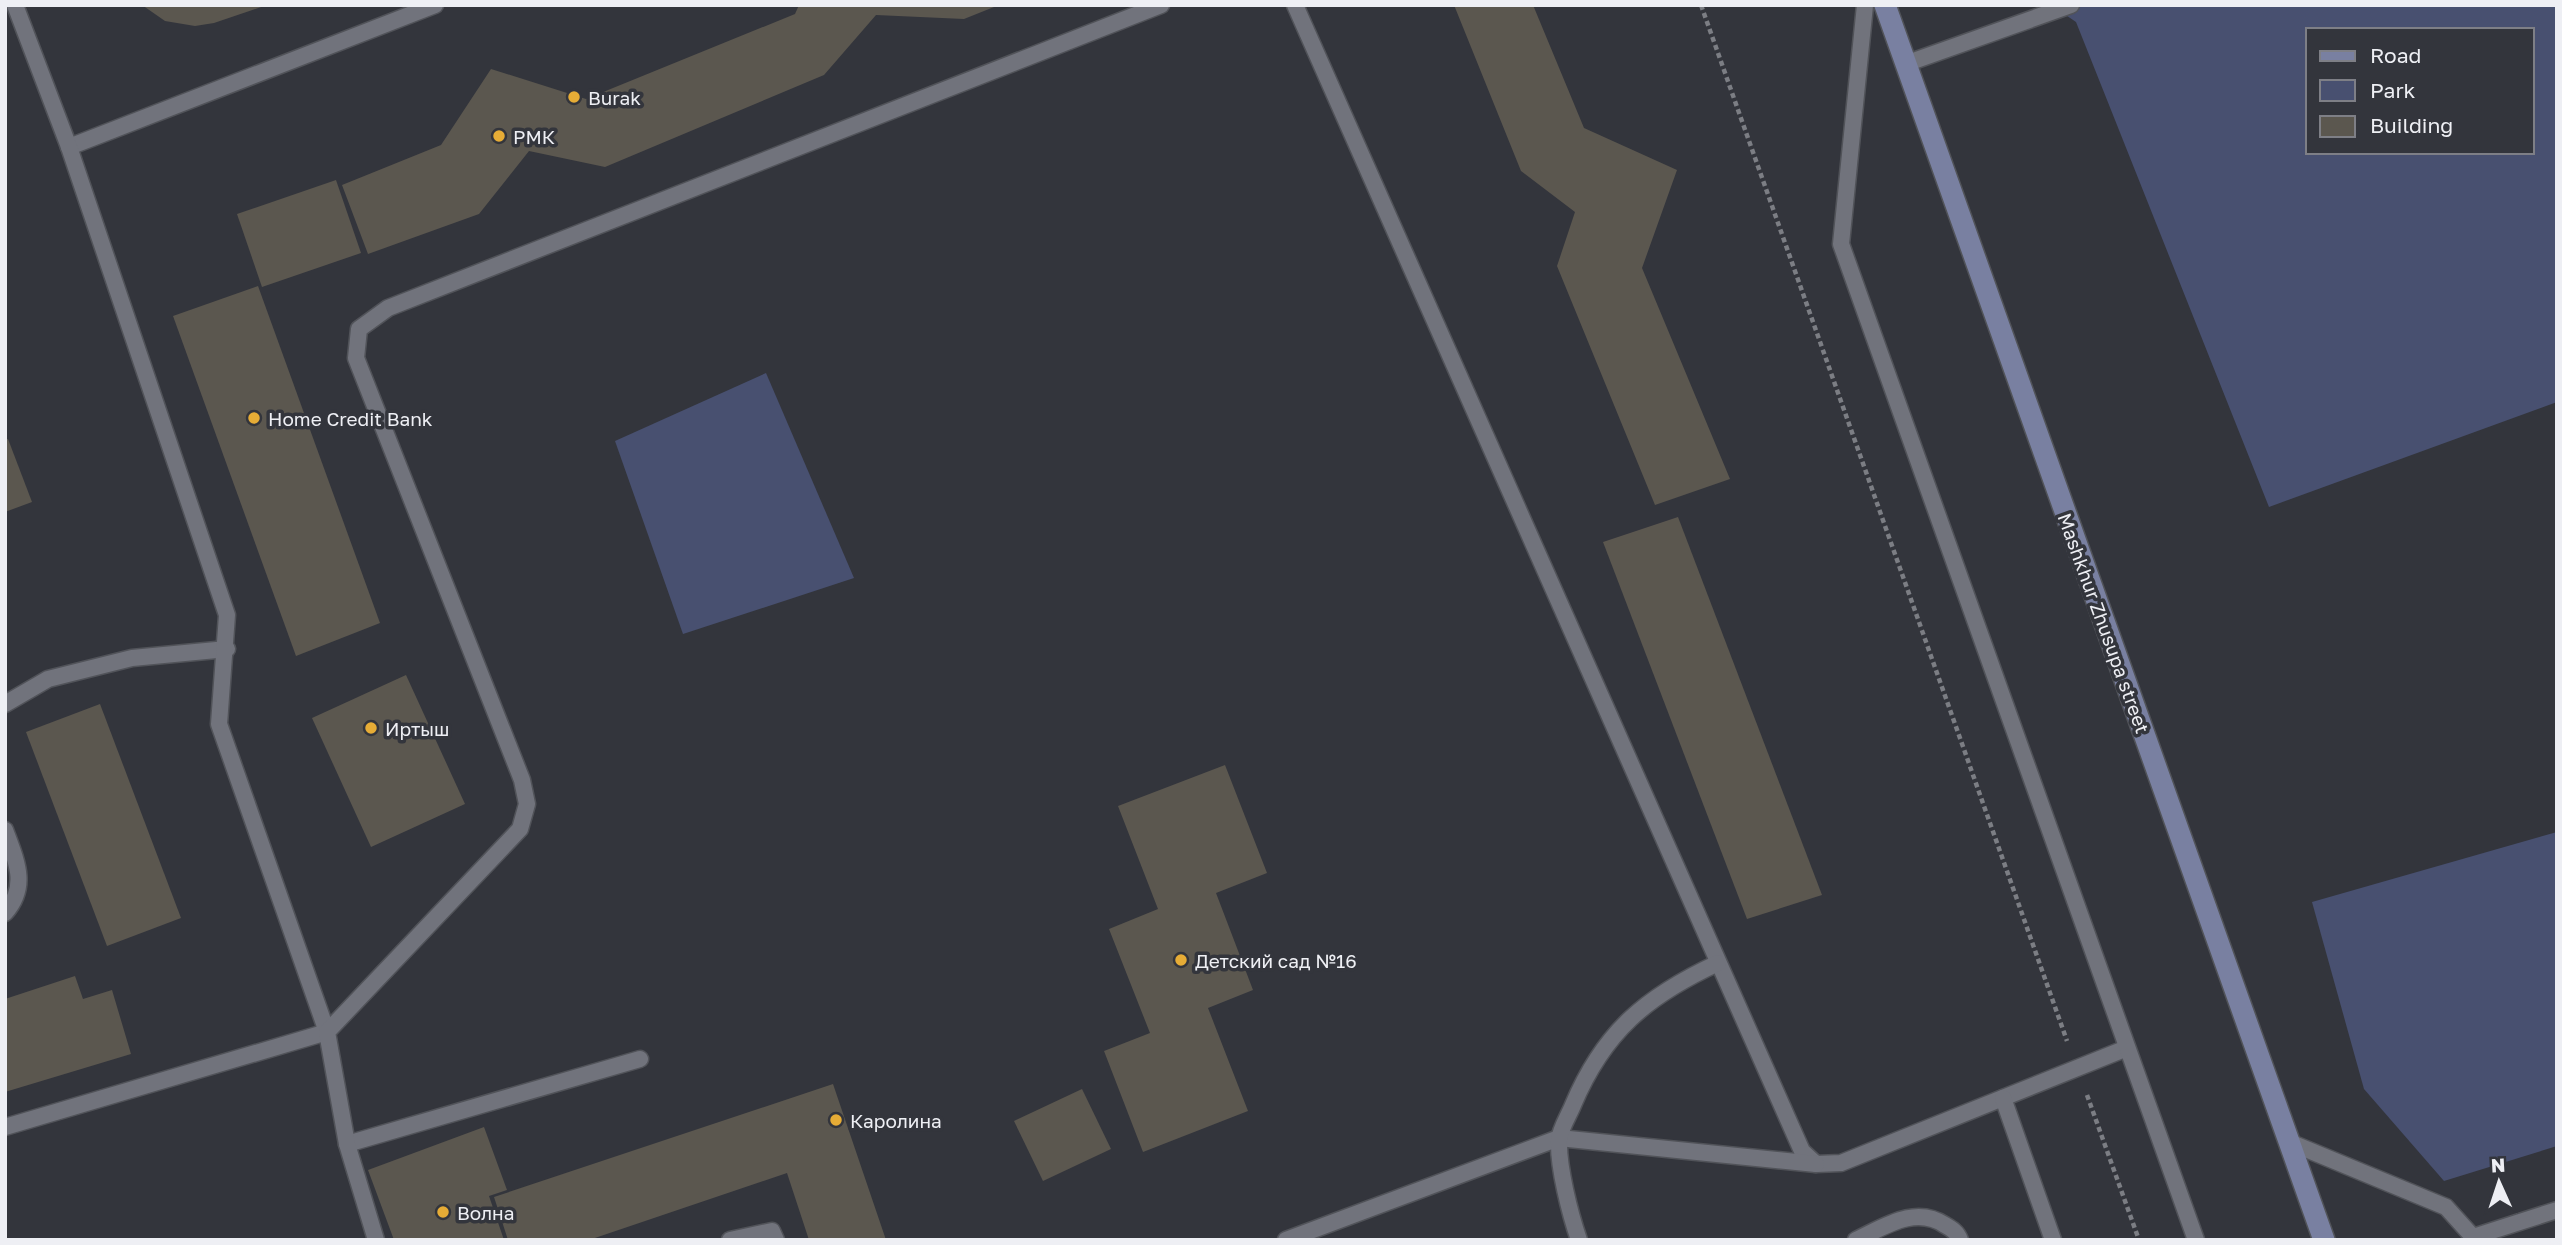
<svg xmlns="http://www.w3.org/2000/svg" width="2562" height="1245" font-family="'Golos Text',sans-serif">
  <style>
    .green { fill: #485070; fill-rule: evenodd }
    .building { fill: #5b574f }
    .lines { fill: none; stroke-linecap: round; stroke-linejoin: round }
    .lane-casing { stroke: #515359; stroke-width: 19 }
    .secondary-casing { stroke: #515359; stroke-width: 24 }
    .path { stroke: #7c7e84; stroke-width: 4.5; stroke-dasharray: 5 3.5; stroke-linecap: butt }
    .lane { stroke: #71737c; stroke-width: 16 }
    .secondary { stroke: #7980a1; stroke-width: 21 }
    .poi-dot { fill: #e6ac36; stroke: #33353c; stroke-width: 2.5 }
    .labels { text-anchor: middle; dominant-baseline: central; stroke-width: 7; stroke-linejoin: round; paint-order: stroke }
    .poi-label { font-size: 19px; fill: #eeeff4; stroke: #33353c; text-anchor: start }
    .street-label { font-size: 19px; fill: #eeeff4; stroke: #33353c }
  </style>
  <rect width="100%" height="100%" fill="#33353c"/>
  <g class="green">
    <path d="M2051 5H2557V402L2269 507 2076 22ZM2308 30H2532V152H2308Z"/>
    <polygon points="766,373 854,578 683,634 615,441"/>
    <polygon points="2557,832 2557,1146 2444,1181 2364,1089 2312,902"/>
  </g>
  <g class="building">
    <polygon points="142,5 264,5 264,6 214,23 195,26 165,21"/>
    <polygon points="799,5 999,5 964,19 876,15 824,75 605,167 529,151 479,214 368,254 342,185 441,145 491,69 586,99 795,14"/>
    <polygon points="1454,5 1533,5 1584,128 1677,170 1642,268 1730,479 1655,505 1557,266 1575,212 1521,171"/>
    <polygon points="336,180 361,253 262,287 237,214"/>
    <polygon points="258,286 380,623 296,656 173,316"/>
    <polygon points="8,439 32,502 5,512 5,440"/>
    <polygon points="1678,517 1822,895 1747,919 1603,542"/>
    <polygon points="406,675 465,804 371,847 312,718"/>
    <polygon points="100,704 181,918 107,946 26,732"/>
    <polygon points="1225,765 1267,873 1216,893 1253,990 1208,1008 1248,1111 1143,1152 1104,1051 1150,1033 1109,929 1158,909 1118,806"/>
    <polygon points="75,976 83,999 112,990 131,1054 5,1092 5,999"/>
    <polygon points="833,1084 886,1240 809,1240 787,1173 589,1240 508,1240 494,1197"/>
    <polygon points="1082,1089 1111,1149 1043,1181 1014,1121"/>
    <polygon points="484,1127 507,1190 489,1196 504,1240 394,1240 368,1170"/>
  </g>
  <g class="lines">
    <g class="lane-casing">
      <g id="lane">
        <polyline points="1295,5 1802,1151 1816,1164 1841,1163 2127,1048"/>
        <polyline points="1865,5 1841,244 2196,1240"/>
        <polyline points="1905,64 2071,5"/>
        <polyline points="69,147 435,5"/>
        <polyline points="5,704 48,679 132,658 227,649"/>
        <path d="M5 830C16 860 29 886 5 913"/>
        <polyline points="2003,1098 2053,1240"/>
        <polyline points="5,1127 327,1032 219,724 227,615 69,147 15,5"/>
        <polyline points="2289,1142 2446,1207 2473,1237 2557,1210"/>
        <polyline points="347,1144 640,1059"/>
        <polyline points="376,1240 347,1144 327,1032 520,829 527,804 522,780 356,358 359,329 388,308 1161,5"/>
        <polyline points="730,1240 772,1231 776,1240"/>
        <polyline points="1286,1240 1559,1138 1816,1164"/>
        <path d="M1579 1240C1570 1214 1558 1167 1559 1140 1560 1129 1569 1115 1573 1105 1604 1031 1647 996 1718 963"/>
        <path d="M1856 1240C1884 1227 1915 1205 1945 1225 1952 1229 1957 1232 1960 1240"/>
      </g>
    </g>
    <g class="secondary-casing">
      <polyline id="secondary" points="1885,5 2324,1240"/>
    </g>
    <g class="path">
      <polyline points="1701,5 2067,1041"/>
      <polyline points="2087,1095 2139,1240"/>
    </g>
    <use href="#lane" class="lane"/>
    <use href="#secondary" class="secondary"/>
  </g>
  <g class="poi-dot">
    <circle cx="574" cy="97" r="7"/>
    <circle cx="499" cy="136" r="7"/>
    <circle cx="254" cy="418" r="7"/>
    <circle cx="371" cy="728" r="7"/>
    <circle cx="1181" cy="960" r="7"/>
    <circle cx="836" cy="1120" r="7"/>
    <circle cx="443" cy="1212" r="7"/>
  </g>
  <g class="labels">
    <g class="poi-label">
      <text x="588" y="97">Burak</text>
      <text x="513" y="136">РМК</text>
      <text x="268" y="418">Home Credit Bank</text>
      <text x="385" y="728">Иртыш</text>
      <text x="1195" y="960">Детский сад №16</text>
      <text x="850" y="1120">Каролина</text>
      <text x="457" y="1212">Волна</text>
    </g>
    <g class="street-label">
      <text transform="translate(2104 623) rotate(70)">Mashkhur Zhusupa street</text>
    </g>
  </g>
  <rect width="2562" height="1245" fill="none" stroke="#eeeff4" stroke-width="14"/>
  <rect x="2306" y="28" width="228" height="126" fill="#33353c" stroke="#7e7f86" stroke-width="2"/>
  <rect x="2320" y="51" width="35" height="10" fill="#7980a1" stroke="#7e7f86" stroke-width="2"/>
  <text x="2370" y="63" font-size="21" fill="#eeeff4">Road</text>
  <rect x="2320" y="80" width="35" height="21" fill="#485070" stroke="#7e7f86" stroke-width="2"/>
  <text x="2370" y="98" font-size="21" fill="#eeeff4">Park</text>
  <rect x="2320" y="116" width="35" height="21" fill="#5b574f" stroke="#7e7f86" stroke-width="2"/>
  <text x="2370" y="133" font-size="21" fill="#eeeff4">Building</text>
  <g transform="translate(2499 1182) rotate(357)" stroke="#33353c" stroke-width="5" paint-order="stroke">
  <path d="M0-5L12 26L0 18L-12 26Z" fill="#eeeff4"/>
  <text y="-10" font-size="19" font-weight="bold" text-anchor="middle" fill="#eeeff4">N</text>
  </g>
</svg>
